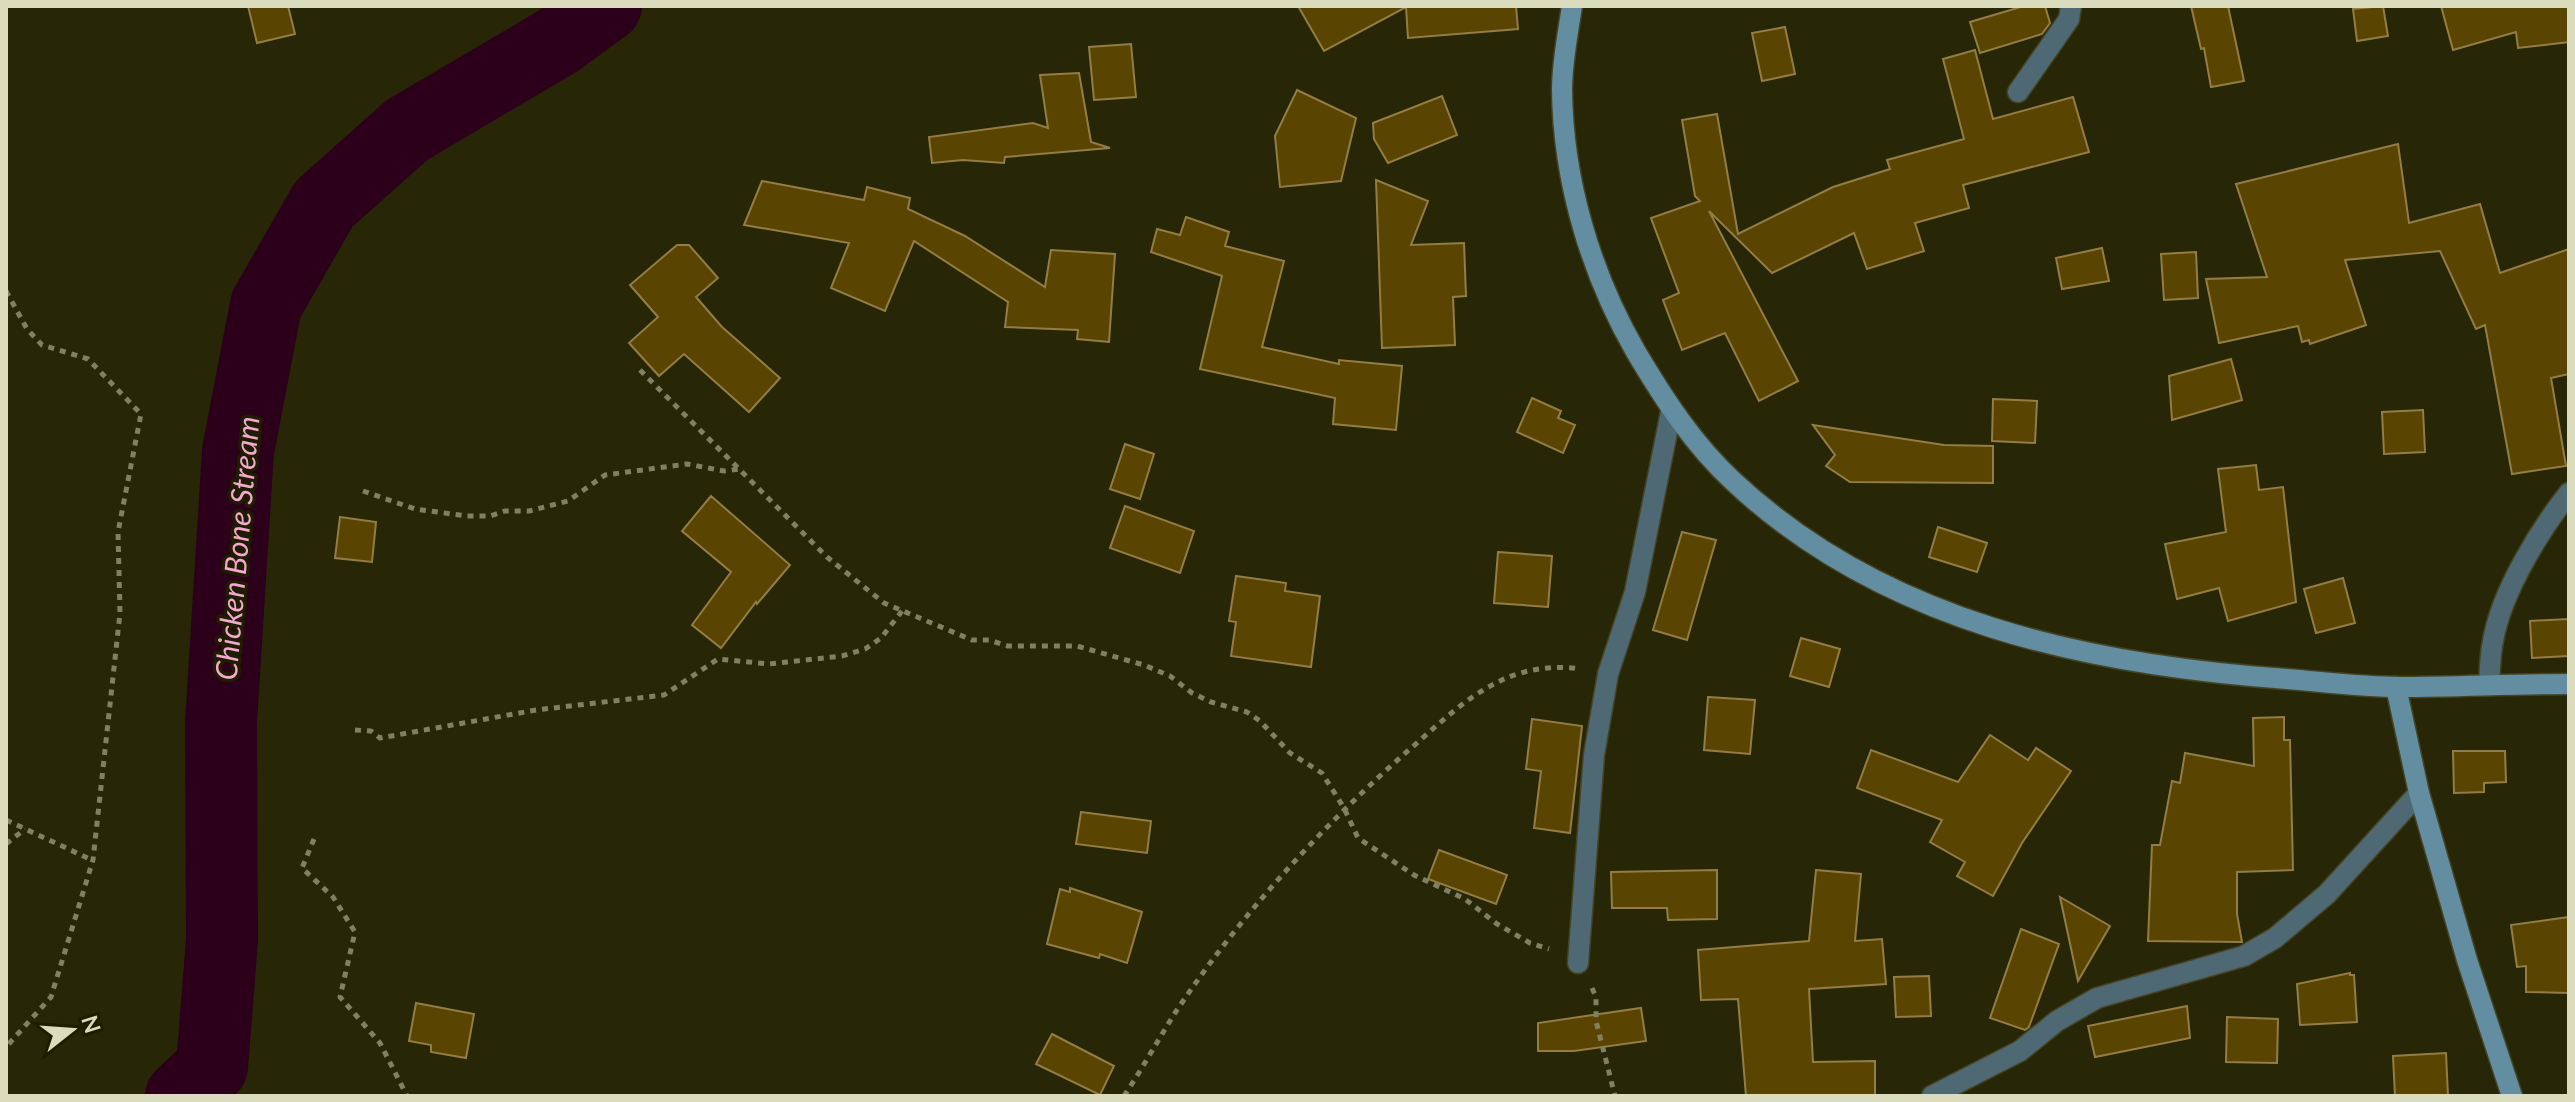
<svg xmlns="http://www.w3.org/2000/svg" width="2575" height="1102" font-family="Lato,sans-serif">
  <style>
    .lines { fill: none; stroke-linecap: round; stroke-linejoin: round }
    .river { stroke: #2c001a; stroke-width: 72 }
    .building { fill: #594401; stroke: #937d44; stroke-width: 2 }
    .street-casing { stroke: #444424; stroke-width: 23 }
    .secondary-casing { stroke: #444424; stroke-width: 23 }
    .path { stroke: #818162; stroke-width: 5; stroke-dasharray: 6 6; stroke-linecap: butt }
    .street { stroke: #4e6874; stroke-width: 20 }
    .secondary { stroke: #638da1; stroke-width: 20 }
    .labels { text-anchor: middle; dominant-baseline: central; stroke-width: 7; stroke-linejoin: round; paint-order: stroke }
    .water-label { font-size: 30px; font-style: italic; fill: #f4a8cd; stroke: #1e1d00 }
  </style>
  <rect width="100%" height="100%" fill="#272707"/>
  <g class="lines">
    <polyline class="river" points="181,1096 212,1067 222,940 221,722 238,451 266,305 324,204 407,130 558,41 606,6"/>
  </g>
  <g class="building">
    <polygon points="248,6 288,6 295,34 257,43"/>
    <polygon points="1298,6 1516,6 1518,29 1408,38 1406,7 1324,51"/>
    <polygon points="2024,6 2045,6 2050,23 2042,34 1980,53 1970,22"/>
    <polygon points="2191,6 2228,6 2244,81 2211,87 2204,48 2201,49"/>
    <polygon points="2383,6 2388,36 2357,41 2353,9"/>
    <polygon points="2441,6 2569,6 2569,42 2518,48 2516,32 2453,50"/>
    <polygon points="1785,27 1795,74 1762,81 1752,33"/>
    <polygon points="1131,44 1136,97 1094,100 1089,47"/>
    <polygon points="1975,50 1993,119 2073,97 2089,152 1963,185 1969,208 1915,223 1924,251 1867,269 1854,233 1772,273 1709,211 1798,381 1759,401 1725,333 1682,350 1663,300 1679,293 1651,218 1700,201 1695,196 1682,120 1717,114 1738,234 1833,187 1890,169 1887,160 1964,139 1943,59"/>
    <polygon points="1079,73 1091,142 1110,148 1005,157 1004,163 963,160 932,163 929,137 1033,123 1048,128 1040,75"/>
    <polygon points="1297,90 1356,118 1341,181 1280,187 1275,136"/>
    <polygon points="1442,96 1457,135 1388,163 1374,139 1373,123"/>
    <polygon points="2398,144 2409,223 2480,204 2500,273 2569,249 2569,374 2551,378 2566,466 2512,474 2485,325 2476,329 2440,251 2345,260 2366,325 2310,344 2309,340 2302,342 2298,326 2219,343 2206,279 2267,277 2236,184"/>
    <polygon points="1376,180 1428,201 1411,245 1464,243 1466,296 1453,297 1455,345 1382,348"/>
    <polygon points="762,181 864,200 867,187 910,198 908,209 965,236 1045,287 1051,250 1115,254 1109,342 1077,339 1078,330 1005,327 1008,302 914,241 885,311 831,288 849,243 744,225"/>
    <polygon points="1186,217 1229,232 1225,246 1284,261 1262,347 1339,364 1339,360 1402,366 1396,430 1333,424 1335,398 1200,369 1222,276 1151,252 1157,229 1180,235"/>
    <polygon points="677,245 689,245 718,278 696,297 722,327 780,378 749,412 684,354 659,376 629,343 658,317 630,285"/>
    <polygon points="2102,248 2109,281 2062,289 2056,258"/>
    <polygon points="2196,252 2198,298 2164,300 2161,254"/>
    <polygon points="2231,359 2242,400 2172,420 2169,376"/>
    <polygon points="1532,398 1561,411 1558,418 1575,425 1563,453 1517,432"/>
    <polygon points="1993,399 2037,401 2035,443 1992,441"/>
    <polygon points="2423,410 2425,452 2384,454 2382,412"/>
    <polygon points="1813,425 1944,445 1993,446 1993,483 1850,482 1826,466 1835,455"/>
    <polygon points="1125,444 1154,454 1140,499 1110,489"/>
    <polygon points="2256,465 2259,490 2283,487 2296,602 2228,621 2219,588 2177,599 2165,544 2226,532 2218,469"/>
    <polygon points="711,496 790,565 757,604 756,602 721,648 692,625 731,572 682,531"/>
    <polygon points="1125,506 1194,531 1180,573 1110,548"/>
    <polygon points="340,517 376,522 372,562 335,558"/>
    <polygon points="1938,527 1987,543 1977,572 1929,557"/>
    <polygon points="1682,532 1716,540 1687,640 1653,630"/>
    <polygon points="1498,552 1552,556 1548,607 1494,603"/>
    <polygon points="1236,576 1286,583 1285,591 1320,596 1311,667 1231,656 1236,622 1229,621"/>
    <polygon points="2343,578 2355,623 2316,633 2304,589"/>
    <polygon points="2568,619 2569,656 2532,658 2530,621"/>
    <polygon points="1801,638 1840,649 1829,687 1790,676"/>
    <polygon points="1708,697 1755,700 1750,754 1704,750"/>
    <polygon points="2284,717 2284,740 2290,740 2293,870 2237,872 2237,914 2242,942 2148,941 2152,845 2160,845 2172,781 2180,783 2185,753 2254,766 2253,718"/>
    <polygon points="1532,719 1582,726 1570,833 1534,828 1541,771 1526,769"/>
    <polygon points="1990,735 2028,760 2036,748 2071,771 2022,843 1993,896 1957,876 1965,862 1930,842 1942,820 1857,788 1871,750 1958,782"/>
    <polygon points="2453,751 2505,751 2506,782 2484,783 2484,792 2454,793"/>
    <polygon points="1081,812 1151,821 1147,853 1076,844"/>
    <polygon points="1439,850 1507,875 1496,904 1428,879"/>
    <polygon points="1717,870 1717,919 1668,920 1667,908 1612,908 1611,872"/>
    <polygon points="1816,870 1861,874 1855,941 1882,939 1886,984 1809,989 1813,1062 1875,1061 1875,1096 1746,1096 1738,999 1701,1000 1698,950 1809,941"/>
    <polygon points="1070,888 1142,912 1127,963 1100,954 1099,958 1047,944 1060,889 1070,892"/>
    <polygon points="2060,897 2110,926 2078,981"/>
    <polygon points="2569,917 2569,993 2526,992 2526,966 2517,967 2511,925"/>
    <polygon points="2021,929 2059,944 2029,1027 2025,1030 1990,1018"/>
    <polygon points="2350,973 2350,975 2354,975 2357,1022 2300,1025 2297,984"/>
    <polygon points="1929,976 1931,1016 1896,1017 1894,977"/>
    <polygon points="416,1003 474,1014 466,1058 431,1052 431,1045 409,1041"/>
    <polygon points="2187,1006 2190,1038 2095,1057 2088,1026"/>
    <polygon points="1641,1008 1646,1041 1574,1051 1538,1051 1538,1023"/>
    <polygon points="2227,1017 2278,1019 2277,1063 2226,1062"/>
    <polygon points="1052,1034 1114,1066 1100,1095 1036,1064"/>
    <polygon points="2446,1053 2448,1096 2395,1096 2393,1056"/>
  </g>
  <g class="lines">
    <g class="street-casing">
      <g id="street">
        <polyline points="2018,92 2069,19 2071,6"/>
        <path d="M2489 684C2490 670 2490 655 2493 641 2501 593 2539 531 2569 493"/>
        <polyline points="1578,963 1594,755 1608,674 1635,592 1671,412"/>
        <polyline points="1932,1096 2020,1051 2057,1021 2097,998 2244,956 2275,938 2327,894 2419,793"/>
      </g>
    </g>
    <g class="secondary-casing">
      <g id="secondary">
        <path d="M1572 6C1568 33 1562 62 1562 90 1563 181 1591 274 1636 352 1664 399 1693 444 1733 481 1883 622 2089 665 2287 679 2324 682 2362 687 2400 687 2456 687 2512 684 2569 684"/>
        <polyline points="2396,687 2419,793 2467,960 2512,1096"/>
      </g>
    </g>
    <g class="path">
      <polyline points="6,291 27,329 42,345 88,359 141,414 118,532 120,613 93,860 51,997 6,1047"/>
      <polyline points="640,370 827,557 884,603 972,640 989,640 1008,646 1077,646 1144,665 1170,676 1192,693 1211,702 1247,712 1260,721 1290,753 1322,773 1344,808 1358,838 1414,875 1465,899 1497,924 1530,943 1549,949"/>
      <polyline points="363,491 415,509 467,516 490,516 505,511 529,511 568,501 605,475 687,464 724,471 740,469"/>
      <polyline points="355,730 371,731 380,738 536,710 664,695 718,659 769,664 842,656 865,649 881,638 902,611"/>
      <polyline points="6,820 92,860"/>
      <polyline points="314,839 302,868 333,897 355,932 340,997 380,1043 407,1096"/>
      <polyline points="6,844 25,829"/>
      <polyline points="1592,988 1596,997 1596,1021 1615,1096"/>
      <path d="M1124 1096C1142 1069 1158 1040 1175 1013 1240 915 1322 826 1410 749 1439 724 1467 696 1502 680 1525 669 1555 665 1580 669"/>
    </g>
    <use href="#street" class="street"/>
    <use href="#secondary" class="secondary"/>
  </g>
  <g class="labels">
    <g class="water-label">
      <text transform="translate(236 548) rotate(-85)">Chicken Bone Stream</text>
    </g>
  </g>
  <rect width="2575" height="1102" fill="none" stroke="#dbdcbe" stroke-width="16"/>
  <g transform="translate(72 1030) rotate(73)" stroke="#1e1d00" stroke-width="6" paint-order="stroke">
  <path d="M0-6L14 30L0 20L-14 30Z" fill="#dbdcbe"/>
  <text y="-12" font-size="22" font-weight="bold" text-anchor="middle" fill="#dbdcbe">N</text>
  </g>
</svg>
